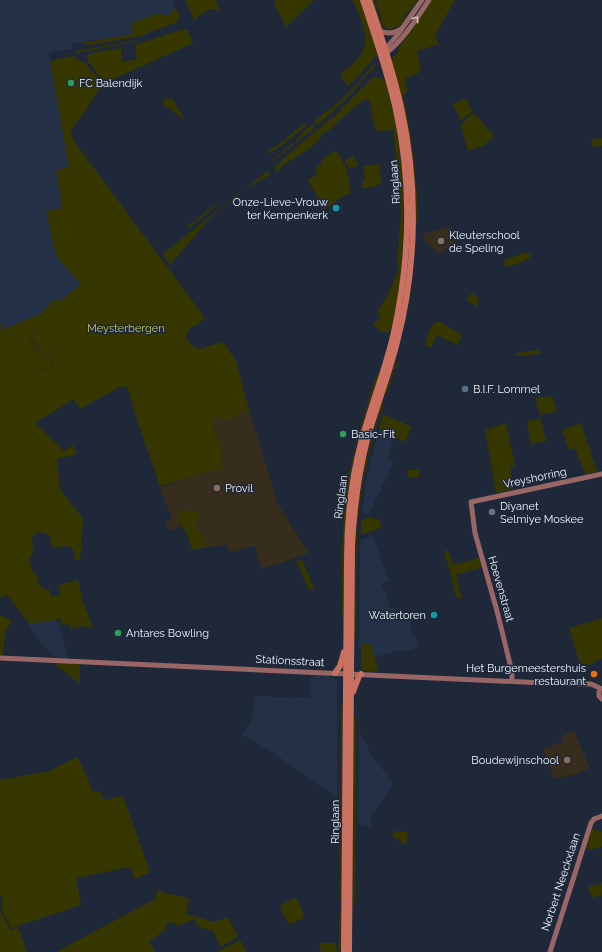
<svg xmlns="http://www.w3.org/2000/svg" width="602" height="952" font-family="Raleway,sans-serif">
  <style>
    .built { fill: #243046 }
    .education { fill: #372d1d }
    .green { fill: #363700 }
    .sand { fill: #372e0e }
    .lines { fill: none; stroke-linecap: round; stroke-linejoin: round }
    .major { stroke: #986765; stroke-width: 5 }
    .highway { stroke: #ca7162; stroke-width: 6 }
    .oneway { stroke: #cec1c8 }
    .leisure-dot { fill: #2e9e5b; stroke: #1e2838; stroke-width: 1.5 }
    .culture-dot { fill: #0f9aa8; stroke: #1e2838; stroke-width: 1.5 }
    .education-dot { fill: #8d6e63; stroke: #1e2838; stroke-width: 1.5 }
    .service-dot { fill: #5c6f8a; stroke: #1e2838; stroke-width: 1.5 }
    .worship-dot { fill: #6b7280; stroke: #1e2838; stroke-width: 1.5 }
    .food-dot { fill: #e8710a; stroke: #1e2838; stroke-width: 1.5 }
    .labels { text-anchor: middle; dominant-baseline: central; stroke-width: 3; stroke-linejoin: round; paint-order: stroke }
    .poi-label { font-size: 11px; fill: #ebf2fd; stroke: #1e2838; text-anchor: start }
    .street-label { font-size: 11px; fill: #ebf2fd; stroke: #1e2838 }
    .park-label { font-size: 11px; fill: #c2c662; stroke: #1e2838 }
  </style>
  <rect width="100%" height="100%" fill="#1e2838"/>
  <g class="built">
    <polygon points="0,0 172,0 175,8 169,15 156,14 133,34 71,44 72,49 49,53 69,168 57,171 63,209 47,211 56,256 81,284 60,301 53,300 40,314 1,331 0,323"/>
    <polygon points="379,429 395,437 391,445 387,460 394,462 370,511 369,513 362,513 367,474"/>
    <polygon points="373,535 389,581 381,583 383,590 385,590 390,608 395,608 397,619 409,617 413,636 415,636 418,645 414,647 415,649 402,652 400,650 374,657 370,643 361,645 361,647 359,647 360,544 361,540"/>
    <polygon points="56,620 57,622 59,621 68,659 58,658 52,655 43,645 28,623"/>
    <polygon points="311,674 333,677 337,681 337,797 269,750 242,735 252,719 255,696 310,698"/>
    <polygon points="359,730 370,752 393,784 371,816 370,827 360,825 358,822"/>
  </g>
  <g class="education">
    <polygon points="450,227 456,243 439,254 423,238 423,234"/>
    <polygon points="241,411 250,413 278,504 308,552 306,554 262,569 255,546 229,553 228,545 192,549 186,532 181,526 170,532 165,522 172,520 160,487 223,468 220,459 223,458 213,425 216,417 237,415"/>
    <polygon points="574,731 590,768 576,774 554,779 543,749 564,741 562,736"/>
  </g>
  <g class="green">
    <path d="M185 0H216L220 11C212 6 197 14 195 22Z"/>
    <polygon points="275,0 314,0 286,27 284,26 285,25 274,4 276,3"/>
    <path d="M352 0H360L373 41 378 49 376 50 377 55 348 87 340 75C346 69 355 63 360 56 372 39 360 16 352 0Z"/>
    <path d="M372 0H374L382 26 384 29 391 30 396 27 390 29 384 27 376 0H418L405 17 416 1 403 18 405 19C399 27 395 30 385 32L381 29Z"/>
    <path d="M432 0H455L435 35 439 44 417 51 421 70 417 74 405 78 407 91 403 96C410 129 415 162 417 195 417 204 419 216 416 223 415 168 408 115 392 62L393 56 397 54 400 46Z"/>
    <polygon points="175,8 180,15 177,22 143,35 130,38 90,45 81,43 133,34 131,23 156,14 169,15"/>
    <polygon points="183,29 188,31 193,43 105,83 87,60 87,56 91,53 121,48 123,62 137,59 135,45"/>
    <polygon points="138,40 138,41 76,53 76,51 81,50"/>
    <path d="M74 56 79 61 84 62 103 84 71 131V135L76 144 205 318 197 325 190 327 186 337 191 345 199 349 223 342 236 361 250 413 241 411C232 422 228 421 216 417L213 425 223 458 220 459 223 468 160 486 137 420 127 387H120L80 409 74 399 35 423 64 451 73 445 77 454 57 459 60 489 83 519 80 561 74 559 75 553 71 547 65 546 52 548 49 536 43 532 36 533 32 538 33 552 29 559 30 562 32 570 37 576 39 584 44 589H49L51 597 60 595 59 585 78 580 82 599 93 628 84 626 71 629 70 624 62 625 60 618 56 620 30 624 6 594 0 598V321L2 330 40 314 53 300 61 301 81 284 56 256 46 211 62 208 56 170 69 167 50 61Z"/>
    <polygon points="375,63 376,66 364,78 351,94 321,122 316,125 314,124 316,120 334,106 355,86"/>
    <path d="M377 77 382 78 386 83C405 153 408 222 398 294 396 306 396 324 388 332H381L373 325 381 317 377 312C378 308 382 306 384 302 391 290 395 278 399 266L397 263 401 215 393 130 376 131 371 113 372 106 369 100H364L358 104 328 131 322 134C318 146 294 158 283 165 280 167 280 170 277 172L275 170 276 165 329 120 336 115 340 110 372 78Z"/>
    <polygon points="166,98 168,98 172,99 184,117 183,119 163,104 162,101"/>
    <polygon points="466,98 472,112 461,120 453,104"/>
    <polygon points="474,113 494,136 485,145 468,151 461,126 463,122"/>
    <polygon points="306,122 306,126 276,150 264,154 284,140"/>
    <polygon points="313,124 315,126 309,133 301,138 302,133"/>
    <polygon points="301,135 301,138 297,142 296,141 294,145 271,162 272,160 291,145"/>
    <polygon points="602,138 602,146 594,147 591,145 591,140"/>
    <path d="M335 150C348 168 348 171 351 193L336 200V202L324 209 308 180 318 174 315 169 321 164V161Z"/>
    <polygon points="353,156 358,164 356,167 349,168 345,161"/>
    <path d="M379 164C383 187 383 186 360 188L363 183V179L365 178 363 166Z"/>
    <polygon points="267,171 269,173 271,173 270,175 244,190"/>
    <polygon points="242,191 243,191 210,218 170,265 164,256 164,253"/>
    <polygon points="215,204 215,207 189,228 187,227"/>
    <polygon points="526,252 530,254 530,256 529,259 509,267 504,265 505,260"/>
    <polygon points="472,292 479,299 477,307 467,300"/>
    <polygon points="440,322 461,334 461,336 458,345 437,335 431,348 425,345 429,331 434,323"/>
    <polygon points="538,350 541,352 539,354 518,356 516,354 518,353"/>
    <polygon points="398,362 399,363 397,368 395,368 387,393 385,394 393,369"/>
    <path d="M380 371C380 376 376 385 374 391 367 412 359 433 354 455 344 507 344 558 343 611L344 620 342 613C342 572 341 530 347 488 352 450 365 413 376 376Z"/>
    <polygon points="552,396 557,411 540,415 536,398"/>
    <path d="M382 401H383V405C371 443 361 481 358 521 355 558 357 596 356 633L354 641 355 551 358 507 365 463Z"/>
    <polygon points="383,414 412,427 405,442 379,429"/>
    <polygon points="540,418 546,441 531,444 527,423 529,421"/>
    <polygon points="506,423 515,466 510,467 514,489 496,493 485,430"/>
    <polygon points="581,423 597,472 585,474 575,448 569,450 562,430"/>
    <polygon points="408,470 419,470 419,477 407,477"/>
    <polygon points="188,510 196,511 200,517 195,519 196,523 195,524 197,532 200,531 203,539 203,548 192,549 186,532 180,523 178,514"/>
    <polygon points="369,517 379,520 382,527 361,535 361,521"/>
    <polygon points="448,550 453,565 479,558 482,567 456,575 462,598 457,599 444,551"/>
    <polygon points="302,560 314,588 309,590 296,561"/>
    <polygon points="0,615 12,621 5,632 3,656 0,655"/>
    <polygon points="602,618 602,658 589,665 580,664 569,628"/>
    <polygon points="370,643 379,672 365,671 361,668 361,645"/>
    <polygon points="57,663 80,664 80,684 57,666 56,664"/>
    <polygon points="343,703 341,890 342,902 340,897 340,890 341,715"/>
    <polygon points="354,715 356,723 355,902 353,916"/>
    <polygon points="77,757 87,776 93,793 100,790 104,800 123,796 150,872 135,879 130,867 76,878 81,905 11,928 2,910 2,895 0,895 0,780 49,771"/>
    <polygon points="592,829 602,832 602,846 591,850 586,848"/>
    <polygon points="394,831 408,832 406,845 392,836"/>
    <polygon points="602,883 601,895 592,898 588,887"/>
    <polygon points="158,889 164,893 189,898 186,914 215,922 228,917 238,937 220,947 213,931 199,927 194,919 178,926 176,924 169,922 166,925 164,931 149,941 155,952 56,952 155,899"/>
    <polygon points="293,898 297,899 304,915 303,918 290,924 287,922 280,906"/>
    <polygon points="341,909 342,910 342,948 338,949 338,947 339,946 340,912"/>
    <polygon points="0,910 10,930 12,930 18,927 27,952 0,952"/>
    <polygon points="240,940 247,952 217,952"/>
    <polygon points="319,943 336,943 337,952 321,952"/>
  </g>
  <path class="sand" d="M37 328 38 329 33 337 42 346 41 352 44 355 47 354 49 349 54 352 55 362 48 370 44 372 42 370 44 367 47 369C52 365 52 360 51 354L45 358 36 352 30 343 31 332Z"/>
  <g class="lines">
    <g class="major">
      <path d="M379 31C387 34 394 34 401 29"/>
      <polyline points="383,52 399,33 422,0"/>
      <path d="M384 54C398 48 420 14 429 0"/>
      <polyline points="0,658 544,683 591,684 602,689"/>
      <polyline points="512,681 512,672 497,611 475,533 471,502 602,474"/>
      <polyline points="599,692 599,696 602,699"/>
      <polyline points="550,952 591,823 594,819 602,816"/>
    </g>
    <g class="highway">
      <polyline points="335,673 340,666 344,652"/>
      <polyline points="353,692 359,676 361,674"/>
      <path d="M344 952 347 561C347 520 351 479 362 439 372 403 386 368 394 332 410 259 412 183 396 110 388 73 375 36 363 0"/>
      <path d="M349 952 352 545C354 509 358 475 367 440 376 407 389 375 397 342 417 266 418 184 401 107 393 71 381 35 369 0"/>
    </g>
  </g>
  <defs><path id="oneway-chevron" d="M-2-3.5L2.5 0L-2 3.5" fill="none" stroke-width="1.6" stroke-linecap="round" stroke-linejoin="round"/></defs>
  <use class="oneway" href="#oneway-chevron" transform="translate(416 19) rotate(-54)"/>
  <g class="leisure-dot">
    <circle cx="71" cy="83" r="4"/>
    <circle cx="343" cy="434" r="4"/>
    <circle cx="118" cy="633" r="4"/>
  </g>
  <g class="culture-dot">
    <circle cx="336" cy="208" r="4"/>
    <circle cx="434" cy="615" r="4"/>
  </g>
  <g class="education-dot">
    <circle cx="441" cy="241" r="4"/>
    <circle cx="217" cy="488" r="4"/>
    <circle cx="567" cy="760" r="4"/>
  </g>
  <circle class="service-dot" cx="465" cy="389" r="4"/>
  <circle class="worship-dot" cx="492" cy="512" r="4"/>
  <circle class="food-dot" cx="594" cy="674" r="4"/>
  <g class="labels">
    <g class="poi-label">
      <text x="79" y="83">FC Balendijk</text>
      <text x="328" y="202" text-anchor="end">Onze-Lieve-Vrouw<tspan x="328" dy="13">ter Kempenkerk</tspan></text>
      <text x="449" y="235">Kleuterschool<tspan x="449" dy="13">de Speling</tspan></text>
      <text x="473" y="389">B.I.F. Lommel</text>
      <text x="351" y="434">Basic-Fit</text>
      <text x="225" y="488">Provil</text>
      <text x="500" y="506">Diyanet<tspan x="500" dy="13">Selmiye Moskee</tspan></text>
      <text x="426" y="615" text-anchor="end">Watertoren</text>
      <text x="126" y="633">Antares Bowling</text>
      <text x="586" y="668" text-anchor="end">Het Burgemeestershuis<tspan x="586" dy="13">restaurant</tspan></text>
      <text x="559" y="760" text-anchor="end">Boudewijnschool</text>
    </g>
    <g class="street-label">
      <text transform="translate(395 182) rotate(-94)">Ringlaan</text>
      <text transform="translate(535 478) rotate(-12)">Vreyshorring</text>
      <text transform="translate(341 497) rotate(-83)">Ringlaan</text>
      <text transform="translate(501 589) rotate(74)">Hoevenstraat</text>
      <text transform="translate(290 661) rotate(3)">Stationsstraat</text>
      <text transform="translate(335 822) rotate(-90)">Ringlaan</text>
      <text transform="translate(561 882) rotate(-72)">Norbert Neeckxlaan</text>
    </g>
    <g class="park-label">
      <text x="126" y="328">Meysterbergen</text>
    </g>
  </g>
</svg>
